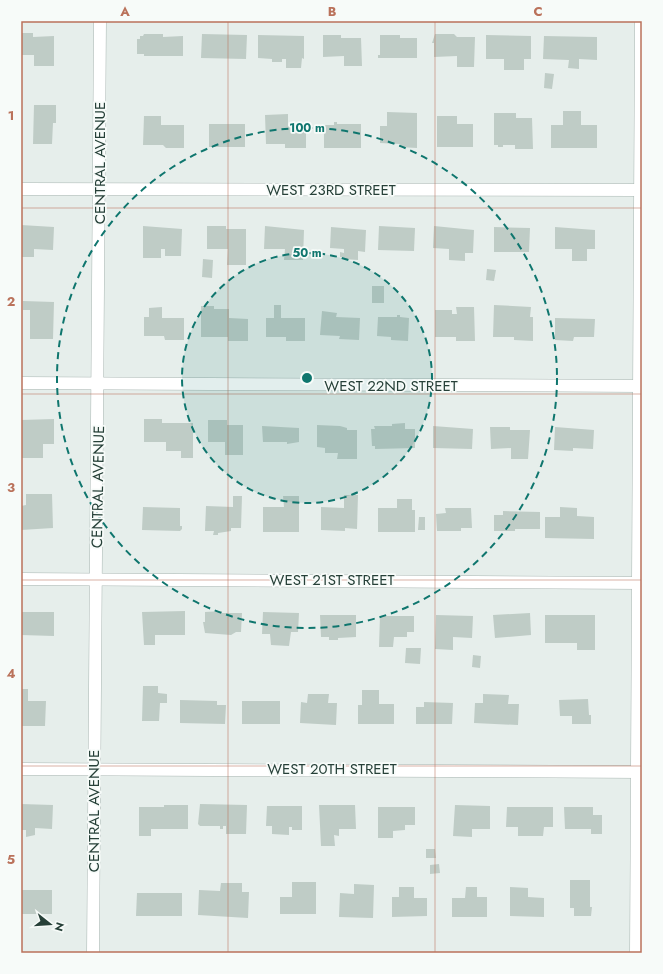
<svg xmlns="http://www.w3.org/2000/svg" width="663" height="974" font-family="Jost,sans-serif">
  <style>
    .building { fill: #bfccc6 }
    .lines { fill: none; stroke-linecap: round; stroke-linejoin: round }
    .minor-casing { stroke: #a9b6b2; stroke-width: 13 }
    .minor { stroke: #fff; stroke-width: 12 }
    .grid { fill: none; stroke: #ba725b; stroke-width: 1; stroke-opacity: 0.55 }
    .ring { fill: none; stroke: #0f766e; stroke-width: 2; stroke-dasharray: 7 5 }
    .labels { text-anchor: middle; dominant-baseline: central; stroke-width: 3.5; stroke-linejoin: round; paint-order: stroke }
    .street-label { font-size: 15px; fill: #264038; stroke: #f7fbf9 }
    .centre { fill: #0f766e; stroke: #f7fbf9; stroke-width: 2 }
    .ring-label { font-size: 12px; text-anchor: middle; font-weight: bold; fill: #0f766e; stroke: #f7fbf9; stroke-width: 3.5; stroke-linejoin: round; paint-order: stroke }
    .neatline { fill: none; stroke: #ba725b; stroke-width: 1.5 }
    .grid-label { font-size: 13px; text-anchor: middle; font-weight: bold; fill: #ba725b }
  </style>
  <rect width="100%" height="100%" fill="#e6eeeb"/>
  <g class="building">
    <polygon points="21,33 33,33 33,37 54,36 54,66 34,66 34,55 21,55"/>
    <polygon points="144,34 163,34 163,37 183,36 183,56 144,56 144,54 137,54 137,39 140,39 140,36 143,36"/>
    <polygon points="202,34 247,35 246,59 201,58"/>
    <polygon points="435,34 454,34 457,37 475,37 474,67 457,67 457,56 434,57 434,43 432,43"/>
    <polygon points="258,35 304,36 304,59 302,58 301,68 286,68 286,59 282,59 282,62 272,62 272,59 258,58"/>
    <polygon points="323,35 341,35 341,38 361,38 362,66 344,66 344,56 323,57"/>
    <polygon points="380,35 400,35 400,38 417,38 417,58 378,58 378,55 380,55"/>
    <polygon points="486,35 531,36 531,59 524,59 524,70 504,70 504,59 486,59"/>
    <polygon points="544,36 597,37 597,60 579,59 579,69 568,68 569,60 543,59"/>
    <polygon points="545,73 554,74 552,89 544,88"/>
    <polygon points="34,105 56,105 56,123 53,123 52,144 33,144"/>
    <polygon points="563,111 581,111 581,125 597,125 597,148 551,148 551,125 563,125"/>
    <polygon points="387,112 417,113 417,148 399,147 400,144 380,143 380,126 387,126"/>
    <polygon points="494,113 516,113 516,118 532,118 533,149 515,149 515,145 503,145 503,147 498,147 498,145 494,145"/>
    <polygon points="288,114 288,126 306,126 306,148 285,148 285,144 266,144 265,115"/>
    <polygon points="144,116 161,116 161,125 184,125 184,148 166,148 163,145 143,145"/>
    <polygon points="437,116 457,116 457,124 473,124 473,147 437,147"/>
    <polygon points="334,122 337,122 337,124 361,124 361,148 324,148 324,125 334,125"/>
    <rect x="209" y="124" width="36" height="23"/>
    <polygon points="21,225 54,227 53,250 34,249 34,257 21,257"/>
    <polygon points="143,226 182,229 181,256 165,256 165,249 161,249 161,258 143,258"/>
    <polygon points="207,226 226,226 226,229 246,229 246,265 227,265 228,249 207,249"/>
    <polygon points="265,226 304,230 303,260 284,260 285,249 264,249"/>
    <polygon points="379,226 415,228 414,251 378,250"/>
    <polygon points="434,226 474,230 473,253 465,253 465,261 449,260 449,249 433,248"/>
    <polygon points="331,227 366,230 365,252 358,251 358,260 343,259 343,257 340,257 340,252 344,253 344,249 330,248"/>
    <polygon points="494,227 530,228 529,252 494,252"/>
    <polygon points="555,227 595,230 595,249 587,249 587,261 572,261 572,249 555,249"/>
    <polygon points="203,259 213,260 212,278 202,277"/>
    <polygon points="487,269 496,270 494,281 486,280"/>
    <rect x="372" y="286" width="12" height="17"/>
    <polygon points="23,301 54,302 53,339 30,339 30,310 23,310"/>
    <polygon points="274,305 281,305 281,318 305,318 305,341 286,341 286,337 266,337 266,318 274,318"/>
    <polygon points="494,305 531,307 530,317 533,317 533,341 514,340 514,337 493,337"/>
    <polygon points="201,306 214,306 214,309 229,309 229,318 248,319 248,341 228,341 228,337 201,337"/>
    <polygon points="162,307 162,318 184,318 184,340 165,340 164,336 144,336 144,317 149,317 149,308"/>
    <polygon points="456,307 474,307 475,341 456,341 456,337 435,337 435,310 452,310 452,314 457,314"/>
    <polygon points="322,311 337,313 336,317 360,318 359,340 339,339 340,336 320,335"/>
    <polygon points="397,315 400,315 400,317 409,318 408,341 391,340 391,337 377,336 378,317 397,317"/>
    <polygon points="555,318 595,319 594,337 574,337 573,341 555,340"/>
    <polygon points="54,419 54,444 43,444 43,458 21,458 21,420"/>
    <polygon points="144,419 162,419 162,423 193,423 193,458 181,458 181,451 166,451 166,442 144,442"/>
    <polygon points="208,420 227,420 227,425 243,425 243,455 225,455 225,442 208,442"/>
    <polygon points="405,423 405,429 415,429 415,448 375,449 375,446 372,446 371,429 375,429 374,426 392,426 392,424"/>
    <polygon points="317,425 340,426 347,428 347,430 357,430 357,459 337,459 338,453 325,453 325,448 317,447"/>
    <polygon points="262,426 299,428 299,442 287,444 287,442 263,442"/>
    <polygon points="433,426 473,429 472,449 433,448"/>
    <polygon points="490,427 510,427 510,430 530,430 528,459 511,459 511,448 491,449"/>
    <polygon points="555,427 594,430 593,449 573,448 573,451 554,450"/>
    <polygon points="26,494 52,494 53,528 21,530 21,506 26,505"/>
    <polygon points="344,495 358,495 357,529 345,528 345,531 321,530 321,507 344,508"/>
    <polygon points="233,496 242,496 241,528 231,528 231,531 218,533 218,535 213,535 214,531 205,531 206,506 233,507"/>
    <polygon points="283,496 299,496 299,532 263,532 263,507 284,507"/>
    <polygon points="397,499 412,499 412,510 415,510 415,532 378,532 378,508 397,508"/>
    <polygon points="143,507 180,508 180,526 182,526 182,529 180,531 142,530"/>
    <polygon points="560,507 577,508 577,516 594,517 594,539 545,538 545,517 560,517"/>
    <polygon points="445,508 471,508 472,528 461,528 461,531 437,531 436,514 446,513"/>
    <polygon points="503,511 540,512 540,529 515,529 515,531 494,531 494,515 503,515"/>
    <polygon points="419,517 425,517 425,530 418,530"/>
    <polygon points="185,611 185,635 155,635 155,645 144,645 142,612"/>
    <polygon points="222,611 222,613 242,613 241,632 236,632 231,635 205,633 203,622 205,622 205,612"/>
    <polygon points="21,612 54,612 54,636 21,635"/>
    <polygon points="263,612 299,613 298,632 291,632 289,646 271,645 270,634 262,634"/>
    <polygon points="530,613 531,635 495,638 493,615"/>
    <polygon points="320,615 356,615 356,637 338,638 338,640 329,640 329,637 321,637"/>
    <polygon points="436,615 473,616 472,638 453,637 453,650 435,649"/>
    <polygon points="545,615 595,615 595,650 577,650 577,643 545,643"/>
    <polygon points="380,616 414,616 414,632 407,632 407,637 394,637 393,647 379,647"/>
    <polygon points="406,648 421,648 420,664 405,663"/>
    <polygon points="473,655 481,656 480,668 472,667"/>
    <polygon points="143,686 158,686 158,693 167,694 167,703 160,703 159,721 142,721"/>
    <polygon points="21,689 28,689 28,701 46,701 45,726 21,726"/>
    <polygon points="362,690 379,690 379,704 394,704 394,724 358,724 358,705 362,705"/>
    <polygon points="308,694 329,694 328,703 337,703 336,725 300,723 301,702 307,703"/>
    <polygon points="483,694 509,695 508,704 519,704 518,725 474,723 475,703 483,703"/>
    <polygon points="588,699 589,715 591,715 591,724 572,724 572,716 560,716 559,700"/>
    <polygon points="180,700 217,701 217,705 226,705 225,724 180,723"/>
    <rect x="242" y="701" width="38" height="23"/>
    <polygon points="424,702 453,703 452,724 416,724 416,707 424,707"/>
    <polygon points="21,804 53,805 52,829 35,828 35,835 26,837 26,830 21,830"/>
    <polygon points="200,804 247,805 246,834 226,834 226,826 223,826 223,829 220,829 220,826 200,826 198,824"/>
    <polygon points="164,805 188,805 188,829 151,829 151,836 139,836 139,807 164,807"/>
    <polygon points="319,805 355,805 356,829 339,829 339,836 334,835 335,846 321,846"/>
    <polygon points="455,805 490,806 490,829 472,829 472,837 453,836"/>
    <polygon points="267,806 302,806 302,830 292,830 292,827 289,827 289,835 272,834 272,826 266,826"/>
    <polygon points="378,807 415,807 415,825 405,825 405,830 393,831 393,838 378,838"/>
    <polygon points="507,807 553,807 553,827 544,827 543,836 518,836 518,827 506,827"/>
    <polygon points="564,807 593,807 593,815 602,815 602,834 591,834 591,829 565,829"/>
    <polygon points="426,849 435,849 436,858 426,858"/>
    <polygon points="439,864 440,873 430,874 430,865"/>
    <polygon points="570,880 590,880 590,907 592,907 591,916 574,916 574,908 570,908"/>
    <polygon points="292,882 316,882 316,914 280,914 280,897 292,897"/>
    <polygon points="221,883 242,883 242,892 249,892 248,918 198,915 199,890 220,891"/>
    <polygon points="354,884 374,885 373,918 339,917 340,893 354,894"/>
    <polygon points="399,887 414,887 414,898 427,898 427,916 392,917 392,897 399,897"/>
    <polygon points="466,887 477,887 477,897 487,897 487,917 452,917 452,898 465,898"/>
    <polygon points="510,887 528,888 528,897 544,898 544,917 510,916"/>
    <rect x="21" y="890" width="31" height="24"/>
    <polygon points="137,893 182,893 182,916 136,916"/>
  </g>
  <g class="lines">
    <g class="minor-casing">
      <g id="minor">
        <polyline points="21,189 642,190"/>
        <polyline points="21,383 642,386"/>
        <polyline points="21,579 642,583"/>
        <polyline points="21,769 642,772"/>
        <polyline points="93,953 100,21"/>
        <polyline points="636,953 641,21"/>
      </g>
    </g>
    <use href="#minor" class="minor"/>
  </g>
  <path class="grid" d="M228 21V953M435 21V953M21 208H642M21 394H642M21 580H642M21 766H642"/>
  <circle cx="307" cy="378" r="125" fill="#0f766e" fill-opacity=".12"/>
  <g class="ring">
    <circle cx="307" cy="378" r="125"/>
    <circle cx="307" cy="378" r="250"/>
  </g>
  <g class="labels">
    <g class="street-label">
      <text transform="translate(100 163) rotate(-90)">CENTRAL AVENUE</text>
      <text x="331" y="190">WEST 23RD STREET</text>
      <text x="391" y="386">WEST 22ND STREET</text>
      <text transform="translate(98 487) rotate(-89)">CENTRAL AVENUE</text>
      <text x="332" y="580">WEST 21ST STREET</text>
      <text x="332" y="769">WEST 20TH STREET</text>
      <text transform="translate(94 811) rotate(-90)">CENTRAL AVENUE</text>
    </g>
  </g>
  <circle cx="307" cy="378" r="6" class="centre"/>
  <g class="ring-label">
    <text x="307" y="132">100 m</text>
    <text x="307" y="257">50 m</text>
  </g>
  <rect width="663" height="974" fill="none" stroke="#f7fbf9" stroke-width="44"/>
  <g transform="translate(50 924) rotate(107)" stroke="#f7fbf9" stroke-width="3" paint-order="stroke">
  <path d="M0-3L7 15L0 10L-7 15Z" fill="#264038"/>
  <text y="-6" font-size="11" font-weight="bold" text-anchor="middle" fill="#264038">N</text>
  </g>
  <rect x="22" y="22" width="619" height="930" class="neatline"/>
  <g class="grid-label">
    <text x="125" y="16">A</text>
    <text x="332" y="16">B</text>
    <text x="538" y="16">C</text>
    <text x="11" y="120">1</text>
    <text x="11" y="306">2</text>
    <text x="11" y="492">3</text>
    <text x="11" y="678">4</text>
    <text x="11" y="864">5</text>
  </g>
</svg>
